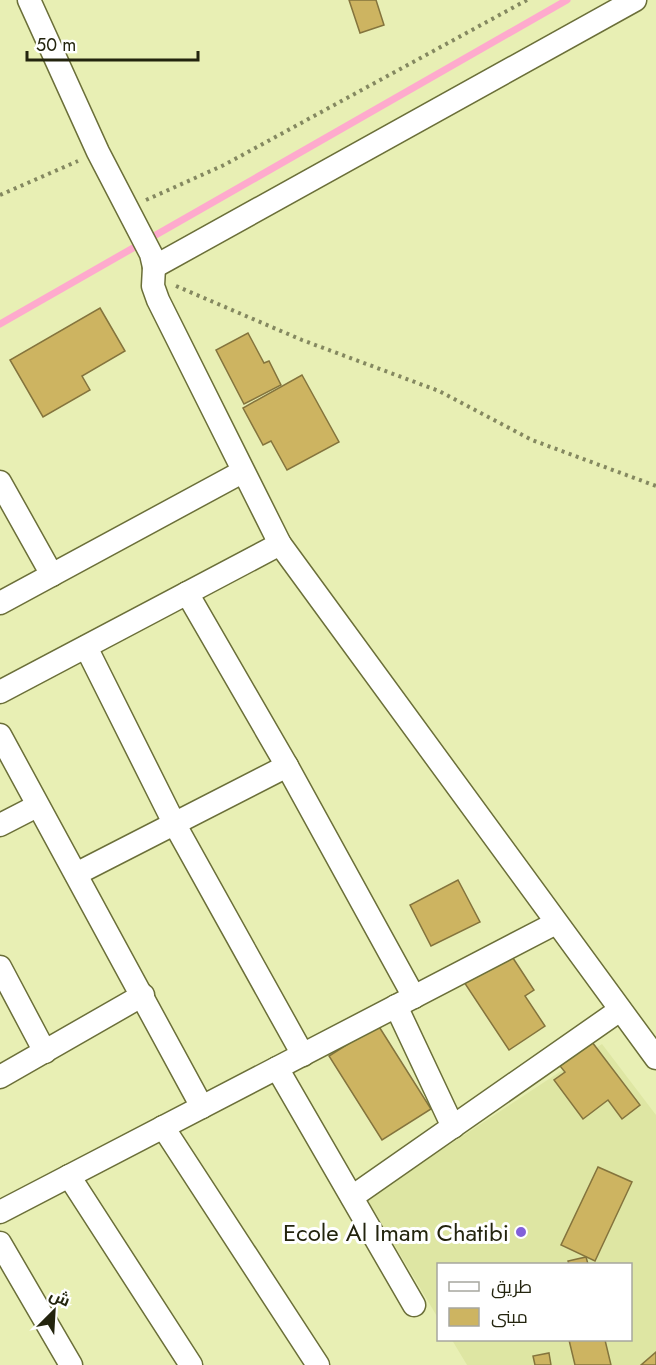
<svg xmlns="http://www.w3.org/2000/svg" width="656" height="1365" font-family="Jost,Cairo,sans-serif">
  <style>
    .built { fill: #dee6a3 }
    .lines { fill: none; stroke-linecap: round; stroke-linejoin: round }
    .stream { stroke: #feaacd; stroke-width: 7 }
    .building { fill: #cdb461; stroke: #84743d; stroke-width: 1.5 }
    .street-casing { stroke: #6b6f39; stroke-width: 25 }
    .path { stroke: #848860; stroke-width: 4; stroke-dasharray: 3 4.5; stroke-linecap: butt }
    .street { stroke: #fff; stroke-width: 22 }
    .poi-dot { fill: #8260da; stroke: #fff; stroke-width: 2 }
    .labels { text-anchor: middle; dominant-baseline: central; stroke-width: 6; stroke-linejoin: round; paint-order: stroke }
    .poi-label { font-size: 24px; fill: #23240e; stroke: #fff; text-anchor: end }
  </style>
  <rect width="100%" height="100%" fill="#e8efb4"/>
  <polygon class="built" points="602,1044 656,1115 656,1365 467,1365 452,1340 630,1340 630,1264 438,1264 438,1318 367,1199"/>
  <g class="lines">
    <polyline class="stream" points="0,324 567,0"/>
  </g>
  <g class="building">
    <polygon points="349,0 376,0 384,25 360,33"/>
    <polygon points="100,308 125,351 82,376 90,390 43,417 10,360"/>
    <polygon points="248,333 264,363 269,361 281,385 244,404 216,350"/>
    <polygon points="302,375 339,442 287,470 271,441 263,445 243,408"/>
    <polygon points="458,880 480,922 431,946 410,905"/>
    <polygon points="509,952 534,990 525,996 545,1026 509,1050 464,982"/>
    <polygon points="378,1025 431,1109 382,1140 329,1056"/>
    <polygon points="592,1042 640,1105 622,1119 608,1100 583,1119 554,1080 565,1072 560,1066"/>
    <polygon points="598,1167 632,1182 595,1261 561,1245"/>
    <polygon points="586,1257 588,1264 569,1264 568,1261"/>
    <polygon points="569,1340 605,1340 611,1365 575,1365"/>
    <polygon points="656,1352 656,1365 641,1365"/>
    <polygon points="549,1353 551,1365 535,1365 533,1356"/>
  </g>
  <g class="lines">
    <g class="street-casing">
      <g id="street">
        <polyline points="29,0 98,152 151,254 154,267 635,0"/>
        <polyline points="154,267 153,286 158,300 280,544 656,1058"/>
        <polyline points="0,482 52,575"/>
        <polyline points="187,593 287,766 414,997"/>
        <polyline points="0,603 242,472"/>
        <polyline points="86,647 174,823 303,1055"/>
        <polyline points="0,692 280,544"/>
        <polyline points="0,735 202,1107"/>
        <polyline points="0,825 37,806"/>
        <polyline points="76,874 287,766"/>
        <polyline points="0,967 45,1052"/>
        <polyline points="396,1006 453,1127"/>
        <polyline points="277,1068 414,1305"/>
        <polyline points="0,1077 143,995"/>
        <polyline points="163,1127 318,1365"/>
        <polyline points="69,1176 191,1365"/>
        <polyline points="352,1197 620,1010"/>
        <polyline points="0,1212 556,923"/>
        <polyline points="0,1243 71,1365"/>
      </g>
    </g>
    <g class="path">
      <polyline points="0,195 78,161"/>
      <polyline points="146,200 224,165 527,0"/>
      <polyline points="176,286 302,340 439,391 532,440 656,486"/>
    </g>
    <use href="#street" class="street"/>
  </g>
  <circle class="poi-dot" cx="521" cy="1232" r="6"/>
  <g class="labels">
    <g class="poi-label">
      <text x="509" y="1232">Ecole Al Imam Chatibi</text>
    </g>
  </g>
  <rect x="437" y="1263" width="195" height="78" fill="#ffffff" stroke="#a7a79f" stroke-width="1.5"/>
  <rect x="449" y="1282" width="30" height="9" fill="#ffffff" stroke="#a7a79f" stroke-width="1.5"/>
  <text x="491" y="1293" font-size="18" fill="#23240e">طريق</text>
  <rect x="449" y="1308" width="30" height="18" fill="#cdb461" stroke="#a7a79f" stroke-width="1.5"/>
  <text x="491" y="1323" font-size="18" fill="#23240e">مبنى</text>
  <g transform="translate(54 1311) rotate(24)" stroke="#ffffff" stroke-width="4.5" paint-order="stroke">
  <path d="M0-4.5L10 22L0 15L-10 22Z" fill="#23240e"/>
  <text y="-9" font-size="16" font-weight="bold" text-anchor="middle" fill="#23240e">ش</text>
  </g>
  <path d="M27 51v9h171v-9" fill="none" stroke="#23240e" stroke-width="3"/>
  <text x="36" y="51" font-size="18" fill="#23240e" stroke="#ffffff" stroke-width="4.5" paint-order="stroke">50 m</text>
</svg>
